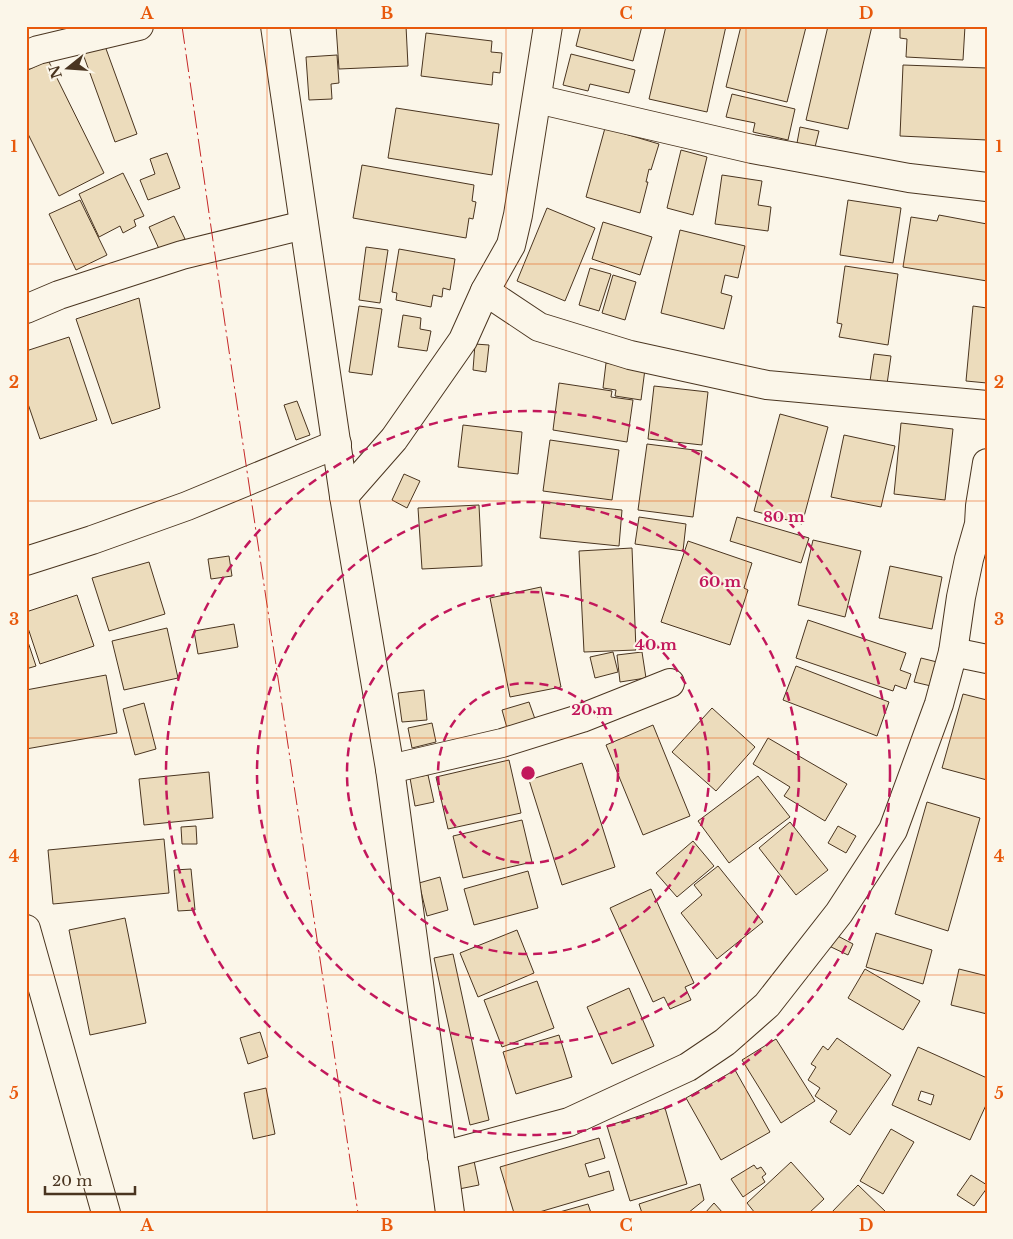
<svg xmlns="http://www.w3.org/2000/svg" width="1013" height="1239" font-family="'Libre Baskerville',serif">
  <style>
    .building { fill: #ecdcbc; stroke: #4a3520; fill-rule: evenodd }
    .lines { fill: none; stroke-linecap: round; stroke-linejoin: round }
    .minor-casing { stroke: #4a3520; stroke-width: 30 }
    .minor { stroke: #fbf6e9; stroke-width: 28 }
    .power { stroke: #c62828; stroke-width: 1; stroke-dasharray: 18 4 2.5 4; stroke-linecap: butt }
    .grid { fill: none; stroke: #e8590c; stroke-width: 1; stroke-opacity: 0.55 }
    .ring { fill: none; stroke: #c2185b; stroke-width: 2.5; stroke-dasharray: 9 6 }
    .centre { fill: #c2185b; stroke: #fbf6e9; stroke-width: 2.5 }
    .ring-label { font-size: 15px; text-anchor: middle; font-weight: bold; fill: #c2185b; stroke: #fbf6e9; stroke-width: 4; stroke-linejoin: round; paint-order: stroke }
    .neatline { fill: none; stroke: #e8590c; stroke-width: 2 }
    .grid-label { font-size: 16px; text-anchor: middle; font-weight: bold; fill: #e8590c }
  </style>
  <rect width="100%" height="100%" fill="#fbf6e9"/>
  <g class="building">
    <polygon points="336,26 406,26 408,66 339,69"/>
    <polygon points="581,26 642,26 633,61 576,46"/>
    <polygon points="666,26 726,26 707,112 649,99"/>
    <polygon points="741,26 806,27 787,102 726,87"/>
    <polygon points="828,26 872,26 848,129 806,120"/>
    <polygon points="900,26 965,26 963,60 906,57 907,39 900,38"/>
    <polygon points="426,33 492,41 491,52 502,53 500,73 493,72 492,85 421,76"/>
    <polygon points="105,46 137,134 115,142 83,54"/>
    <polygon points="571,54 635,70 629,93 590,84 588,91 563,85"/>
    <polygon points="337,55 339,83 331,84 332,99 309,100 306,57"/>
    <polygon points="48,60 104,173 59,196 26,130 26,71"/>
    <polygon points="903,65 987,68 987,140 900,136"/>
    <polygon points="732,94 795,109 788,140 753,132 755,123 726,117"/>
    <polygon points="396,108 499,124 492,175 388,158"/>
    <polygon points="800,127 819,131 815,147 797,143"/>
    <polygon points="605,128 659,144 651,170 649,169 646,182 648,182 640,213 586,197"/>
    <polygon points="681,150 707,157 693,215 667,208"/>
    <polygon points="167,153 180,188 148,200 140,180 155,174 150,159"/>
    <polygon points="362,165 474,185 472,201 476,202 473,219 469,218 466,238 353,218"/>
    <polygon points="123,173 144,216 134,220 136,226 123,233 120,226 99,237 79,194"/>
    <polygon points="722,175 762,181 758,205 771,207 768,231 715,224"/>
    <polygon points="80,200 107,255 76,270 49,214"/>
    <polygon points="848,200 901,208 893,263 840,255"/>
    <polygon points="547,208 595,228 565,301 517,281"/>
    <polygon points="939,215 987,224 987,281 903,267 911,217 937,221"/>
    <polygon points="174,216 185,239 160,251 149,227"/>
    <polygon points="603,222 652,237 640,275 592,259"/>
    <polygon points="680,230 745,246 738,278 725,275 721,293 732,296 724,329 661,313"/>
    <polygon points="366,247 388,250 380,303 359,300"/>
    <polygon points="399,249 455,259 450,290 443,288 442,297 433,295 431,307 396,300 397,293 392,292"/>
    <polygon points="845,266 898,274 888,345 839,337 842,324 837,323"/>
    <polygon points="590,268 611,274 599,311 579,305"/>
    <polygon points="613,275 636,282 625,320 602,313"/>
    <polygon points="139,298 160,408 112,424 76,319"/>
    <polygon points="359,306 382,309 372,375 349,372"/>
    <polygon points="973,306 987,308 987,383 966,381"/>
    <polygon points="403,315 421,318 420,329 431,331 427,351 398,347"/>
    <polygon points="69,337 97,420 40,439 26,398 26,351"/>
    <polygon points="475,344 489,345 486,372 473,370"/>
    <polygon points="874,354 891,356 887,384 870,381"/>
    <polygon points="606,363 645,369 641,400 615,396 616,390 603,388"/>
    <polygon points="559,383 612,391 611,397 633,400 627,442 553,430"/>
    <polygon points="654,386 708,392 702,445 648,439"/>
    <polygon points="297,401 310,435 296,440 284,405"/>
    <polygon points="780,414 828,427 802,524 754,511"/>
    <polygon points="901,423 953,429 945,500 894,494"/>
    <polygon points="463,425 522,432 518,474 458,467"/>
    <polygon points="844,435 895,446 881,507 831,497"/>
    <polygon points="550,440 619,450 612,500 543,491"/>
    <polygon points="647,444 702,451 693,517 638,510"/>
    <polygon points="404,474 420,481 407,508 392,500"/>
    <polygon points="544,502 622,510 619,546 540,538"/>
    <polygon points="479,505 482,566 422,569 418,508"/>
    <polygon points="639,517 686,524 683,551 635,544"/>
    <polygon points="737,517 809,538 801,563 730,541"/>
    <polygon points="813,540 861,551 845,617 798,605"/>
    <polygon points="688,541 752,563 744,588 748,590 730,645 661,622"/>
    <polygon points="632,548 636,650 584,652 579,551"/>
    <polygon points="229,556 232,576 211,579 208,559"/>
    <polygon points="149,562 165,614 109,631 92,578"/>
    <polygon points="890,566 942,577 932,629 879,618"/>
    <polygon points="541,587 561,687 510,697 490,598"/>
    <polygon points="77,595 94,646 40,664 26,622 26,612"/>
    <polygon points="808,620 906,653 900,670 911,674 906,689 895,685 893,691 796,658"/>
    <polygon points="234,624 238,647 198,654 194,631"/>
    <polygon points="167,628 178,678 124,690 112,641"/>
    <polygon points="26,636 36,666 26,669"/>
    <polygon points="613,652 618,672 595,678 590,657"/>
    <polygon points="642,652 646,678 620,682 617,655"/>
    <polygon points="921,658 937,662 931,686 914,682"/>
    <polygon points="796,666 889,702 877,736 783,700"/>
    <polygon points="106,675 117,733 26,749 26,690"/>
    <polygon points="424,690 427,720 402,722 398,693"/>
    <polygon points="963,694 987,700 987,780 942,768"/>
    <polygon points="529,702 535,719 507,728 502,710"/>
    <polygon points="144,703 156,749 135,755 123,709"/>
    <polygon points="712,708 755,747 716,791 672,752"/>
    <polygon points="432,723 436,742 412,748 408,728"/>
    <polygon points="653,725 690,816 643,835 606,745"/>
    <polygon points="768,738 847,784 825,821 784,796 790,787 753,764"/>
    <polygon points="509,760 521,813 448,829 436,777"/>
    <polygon points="582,763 615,867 562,885 529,780"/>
    <polygon points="209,772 213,818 144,825 139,779"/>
    <polygon points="428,775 434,802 415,806 410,778"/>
    <polygon points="758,776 790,817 729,863 698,821"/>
    <polygon points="927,802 980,818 948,931 895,914"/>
    <polygon points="522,820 532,862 463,878 453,836"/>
    <polygon points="790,822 828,870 796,895 759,848"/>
    <polygon points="196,826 197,844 182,844 181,827"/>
    <polygon points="838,826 856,836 846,853 828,843"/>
    <polygon points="164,839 169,893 53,904 48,850"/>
    <polygon points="693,841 714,866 677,897 656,873"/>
    <polygon points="718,866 763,922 717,959 681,913 702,895 694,885"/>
    <polygon points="191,869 195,910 178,911 174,870"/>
    <polygon points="528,871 538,908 474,925 464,889"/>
    <polygon points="440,877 448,910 427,916 419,883"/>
    <polygon points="651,889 694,983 685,987 691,1000 670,1009 664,997 653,1002 610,908"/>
    <polygon points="125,918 146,1023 90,1035 69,930"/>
    <polygon points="517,930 534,973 478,997 460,953"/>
    <polygon points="876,933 932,950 923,984 866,967"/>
    <polygon points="834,934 853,944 848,955 829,946"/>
    <polygon points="453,954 489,1120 470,1125 434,958"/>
    <polygon points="865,969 920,1001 903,1030 848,998"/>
    <polygon points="959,969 987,976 987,1014 951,1005"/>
    <polygon points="537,981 554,1028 502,1047 484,1000"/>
    <polygon points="629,988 654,1046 612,1064 587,1007"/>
    <polygon points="260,1032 268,1057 248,1064 240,1038"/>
    <polygon points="559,1035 572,1077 516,1094 503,1052"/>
    <polygon points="837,1038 891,1075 850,1135 830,1122 837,1111 815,1096 820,1088 808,1080 816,1067 811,1064 823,1046 828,1050"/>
    <polygon points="776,1039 815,1101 781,1123 742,1060"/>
    <path d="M918 1047 987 1078V1103L970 1140 892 1105ZM921 1091 934 1095 931 1105 918 1100Z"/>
    <polygon points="735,1070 770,1132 721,1160 686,1098"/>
    <polygon points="266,1088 275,1134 253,1139 244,1093"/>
    <polygon points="665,1108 687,1184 630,1201 607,1126"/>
    <polygon points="891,1129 914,1142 883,1194 860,1181"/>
    <polygon points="599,1138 605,1158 585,1164 589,1177 609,1171 614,1190 536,1213 514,1213 500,1167"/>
    <polygon points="473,1156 479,1185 459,1189 453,1160"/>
    <polygon points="791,1162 824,1199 809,1213 755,1213 747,1203"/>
    <polygon points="754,1165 757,1169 761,1167 766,1174 762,1177 765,1182 743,1197 731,1179"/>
    <polygon points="971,1175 987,1185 987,1188 974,1206 957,1195"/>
    <polygon points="700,1184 704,1200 688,1213 642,1213 639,1204"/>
    <polygon points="858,1185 887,1213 831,1213"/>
    <polygon points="714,1203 723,1213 705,1213"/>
    <polygon points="588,1204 591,1213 556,1213"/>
  </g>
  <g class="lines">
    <g class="minor-casing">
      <g id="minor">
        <polyline points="275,26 344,496 390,769 450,1213"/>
        <polyline points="26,55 38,50 139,26"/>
        <polyline points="537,99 752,149 909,178 987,187"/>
        <polyline points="485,291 539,327 630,355 767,385 987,405"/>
        <polyline points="26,309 59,295 182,255 304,225"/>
        <polyline points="344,496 394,439 463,340 485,291 511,245 518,215 548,26"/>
        <polyline points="26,561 92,540 187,506 337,444"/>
        <polyline points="953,652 987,659"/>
        <polyline points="390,769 502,743 582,718 670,683"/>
        <polyline points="26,929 106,1213"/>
        <polyline points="442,1156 569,1122 688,1067 725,1042 767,1005 839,913 893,830 939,704 953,652 961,597 969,559 979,524 980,506 987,463"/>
      </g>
    </g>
    <use href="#minor" class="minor"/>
    <polyline class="power" points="182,26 225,324 358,1213"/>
  </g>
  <path class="grid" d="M267 26V1213M506 26V1213M746 26V1213M26 264H987M26 501H987M26 738H987M26 975H987"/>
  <g class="ring">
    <circle cx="528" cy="773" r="90"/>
    <circle cx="528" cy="773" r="181"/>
    <circle cx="528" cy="773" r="271"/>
    <circle cx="528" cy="773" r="362"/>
  </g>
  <circle cx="528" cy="773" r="8" class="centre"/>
  <g class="ring-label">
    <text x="784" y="522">80 m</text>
    <text x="720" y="587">60 m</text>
    <text x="656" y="650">40 m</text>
    <text x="592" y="715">20 m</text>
  </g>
  <rect width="1013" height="1239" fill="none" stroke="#fbf6e9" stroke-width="55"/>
  <g transform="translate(68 68) rotate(253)" stroke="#fbf6e9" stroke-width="4" paint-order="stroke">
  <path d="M0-4L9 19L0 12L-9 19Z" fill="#4a3520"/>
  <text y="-8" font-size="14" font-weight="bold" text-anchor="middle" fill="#4a3520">N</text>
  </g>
  <path d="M45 1186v8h90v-8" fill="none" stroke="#4a3520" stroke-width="2.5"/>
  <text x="52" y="1186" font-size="15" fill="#4a3520" stroke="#fbf6e9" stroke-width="4" paint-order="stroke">20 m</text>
  <rect x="28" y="28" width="958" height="1184" class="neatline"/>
  <g class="grid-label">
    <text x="147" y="19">A</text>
    <text x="387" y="19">B</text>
    <text x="626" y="19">C</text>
    <text x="866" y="19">D</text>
    <text x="14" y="152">1</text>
    <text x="999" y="152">1</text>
    <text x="14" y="388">2</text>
    <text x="999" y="388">2</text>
    <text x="14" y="625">3</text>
    <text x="999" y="625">3</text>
    <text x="14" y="862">4</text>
    <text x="999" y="862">4</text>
    <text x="14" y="1099">5</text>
    <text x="999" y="1099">5</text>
    <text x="147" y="1231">A</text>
    <text x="387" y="1231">B</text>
    <text x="626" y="1231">C</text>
    <text x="866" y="1231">D</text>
  </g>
</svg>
